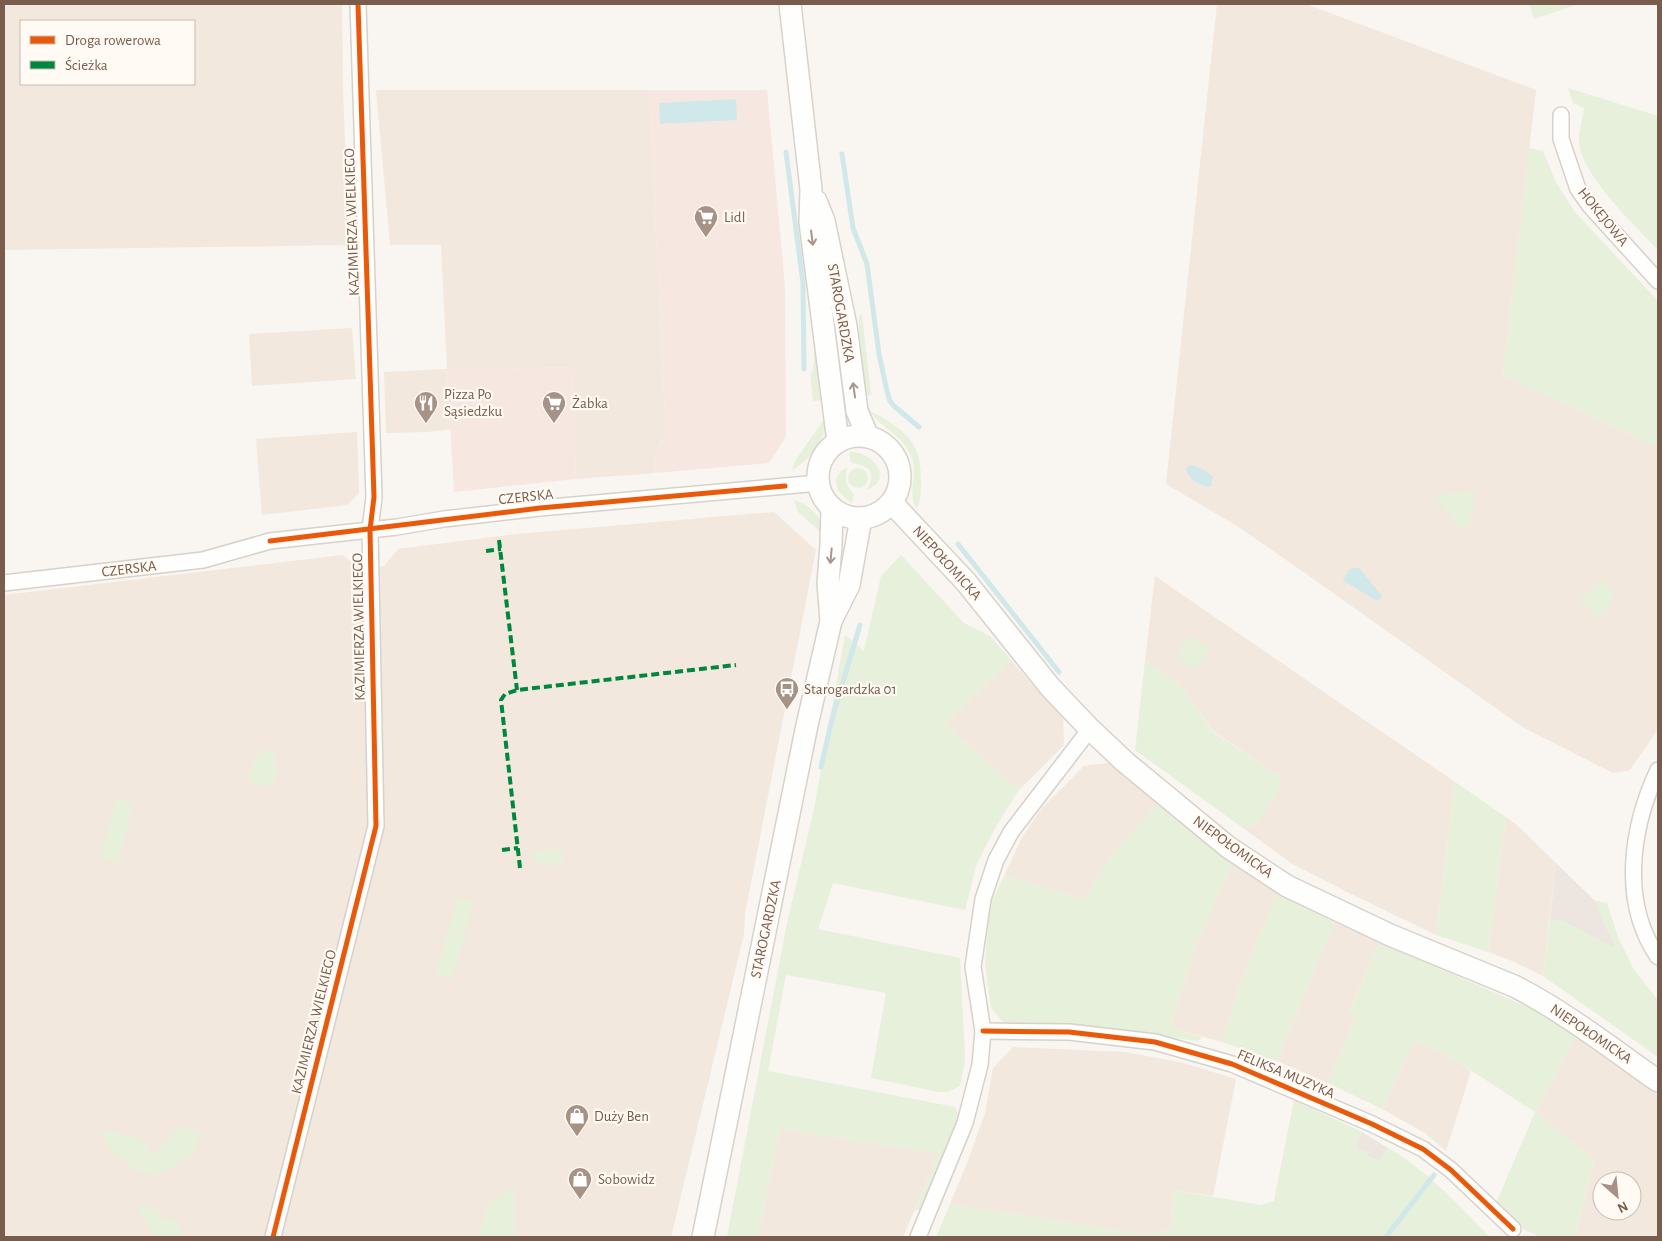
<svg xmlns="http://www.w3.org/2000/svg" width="1662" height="1241" font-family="'Alegreya Sans',sans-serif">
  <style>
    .residential { fill: #f2e8de; fill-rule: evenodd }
    .commercial { fill: #f6e8e1 }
    .industrial { fill: #ede5e0 }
    .green { fill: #e7f0db }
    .water { fill: #d0e8ea }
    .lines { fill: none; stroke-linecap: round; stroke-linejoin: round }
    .stream { stroke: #d0e8ea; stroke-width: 5 }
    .minor-casing { stroke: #d7d1cb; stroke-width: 18 }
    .secondary-casing { stroke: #d9d2cb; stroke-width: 24 }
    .minor { stroke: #fefefd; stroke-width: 15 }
    .secondary { stroke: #fefefd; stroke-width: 21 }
    .quiet { stroke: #00873e; stroke-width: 4; stroke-dasharray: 8 4; stroke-linecap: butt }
    .cycleway-casing { stroke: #fffaf3; stroke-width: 8 }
    .cycleway { stroke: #e8590c; stroke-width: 5 }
    .oneway { stroke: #a8958b }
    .labels { text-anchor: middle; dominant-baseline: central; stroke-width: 4.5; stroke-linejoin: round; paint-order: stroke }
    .poi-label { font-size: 15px; fill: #7a5c4d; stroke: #fffaf3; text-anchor: start }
    .street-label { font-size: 15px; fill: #7a5c4d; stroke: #fffaf3 }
  </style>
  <rect width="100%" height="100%" fill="#f9f5f0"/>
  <g class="residential">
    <path d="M4 4H342L343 90 349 245 4 250ZM194 21V84H21V21Z"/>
    <polygon points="1217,4 1306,4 1536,90 1503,375 1658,447 1658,729 1630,770 1613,773 1524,728 1302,571 1237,526 1166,484"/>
    <polygon points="376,90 649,90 666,437 660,442 654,457 655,473 576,479 573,367 447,370 450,429 429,432 386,433 384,372 447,369 441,245 390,245"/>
    <polygon points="352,328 356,379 252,386 249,334"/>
    <polygon points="357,432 359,493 347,505 262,515 256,439"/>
    <polygon points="774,512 816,550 745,914 744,934 671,1237 4,1237 4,595 343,555 357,567 384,566 398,549 516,534"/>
    <polygon points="1155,576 1455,782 1436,935 1347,892 1291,863 1243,828 1256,824 1280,777 1213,731 1178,683 1145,661"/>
    <polygon points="1011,660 1035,688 1063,714 1064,745 1019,790 945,724"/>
    <polygon points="1114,762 1158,804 1111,856 1085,899 1004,876 1022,837 1042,808 1084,766"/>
    <polygon points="1506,817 1519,827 1556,863 1543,976 1512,961 1488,952"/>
    <polygon points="1233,860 1278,893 1246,968 1222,1042 1170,1028 1195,947"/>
    <polygon points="1334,922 1380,942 1349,1012 1356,1016 1328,1083 1277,1061"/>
    <path d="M1576 1037 1658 1095V1237H1575L1594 1160 1535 1112ZM1602 1181H1632V1211H1602Z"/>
    <polygon points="1414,1041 1446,1054 1471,1071 1446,1151 1425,1133 1382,1109"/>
    <polygon points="1013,1047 1124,1052 1180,1062 1236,1079 1213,1196 1173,1190 1172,1229 1147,1235 950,1204 969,1158 985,1113 993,1068"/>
    <polygon points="780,1129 939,1153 903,1237 758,1237"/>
  </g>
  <g class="commercial">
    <polygon points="649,90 767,90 785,286 786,437 769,463 655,473 654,457 655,448 666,437"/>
    <polygon points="573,367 576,479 454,492 447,370"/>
  </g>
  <g class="industrial">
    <polygon points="1556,863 1594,900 1616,949 1563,921 1550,920"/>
    <polygon points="1362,1132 1388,1148 1379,1161 1368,1156 1356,1146"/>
  </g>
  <g class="green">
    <polygon points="1529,4 1579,4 1534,19"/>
    <path d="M1568 88 1658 116V250C1636 226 1581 175 1579 142 1578 132 1583 119 1584 108L1573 103Z"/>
    <polygon points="1529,148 1543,151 1556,182 1574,211 1658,301 1658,447 1503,375"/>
    <polygon points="862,315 871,395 864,396 859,374 859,316"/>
    <polygon points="816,337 825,400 813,401 810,374 813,371"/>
    <path d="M870 412C879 414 886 420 894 425 916 441 921 455 921 482 921 491 921 500 917 508 907 494 917 478 913 462 907 437 884 430 870 412Z"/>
    <path d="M827 418C825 440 811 459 792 470L795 461 823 421Z"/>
    <path d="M849 452C873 451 895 479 867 490 877 472 869 465 851 463Z"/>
    <path d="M847 467C845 479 845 485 854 494L852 503C837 494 828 478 847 467Z"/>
    <circle cx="858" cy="478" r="10"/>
    <polygon points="1475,491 1470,526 1460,528 1437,500 1439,494"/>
    <path d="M794 500C808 503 825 519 823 534L798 512Z"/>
    <polygon points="901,555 964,623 990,636 1011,660 945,724 1019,790 997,825 977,863 965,910 833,883 818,929 960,958 965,1060 960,1086 947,1092 939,1092 871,1078 886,993 786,975 768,1071 955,1107 959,1116 945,1155 923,1205 920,1210 915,1210 939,1153 780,1129 758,1237 727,1237 787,923 814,809 845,635 864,651 881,576"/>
    <polygon points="1603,580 1614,594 1609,607 1597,619 1580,598"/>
    <polygon points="1190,634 1210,649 1195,670 1175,655"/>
    <polygon points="1145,661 1178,683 1213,732 1280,777 1281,788 1256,824 1243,828 1135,750"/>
    <path d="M264 750 274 752C275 760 278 770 276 778 272 791 255 786 248 778V774C255 766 254 755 264 750Z"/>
    <polygon points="1455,782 1506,817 1488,952 1436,935"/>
    <polygon points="116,799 133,804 118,863 100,858"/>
    <polygon points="1158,804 1172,817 1233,860 1195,947 1170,1028 1202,1037 1198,1041 1075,1026 1005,1024 991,1008 985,963 989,907 1004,876 1085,899 1111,856"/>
    <polygon points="561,849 564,867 533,861 529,852"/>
    <polygon points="1278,893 1334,922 1277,1061 1222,1042 1246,968"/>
    <polygon points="457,898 474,902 452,979 436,974"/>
    <polygon points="1594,900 1607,903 1618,937 1634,970 1658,1000 1658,1057 1543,976 1550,920 1563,921 1615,948"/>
    <polygon points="1380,942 1527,1007 1550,1019 1576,1037 1535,1112 1594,1160 1575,1237 1540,1237 1525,1230 1496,1203 1535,1112 1446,1054 1414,1041 1382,1109 1328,1083 1356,1016 1349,1013"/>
    <path d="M1294 1100 1362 1132 1356 1146 1369 1153 1368 1156 1379 1161 1388 1148C1427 1170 1458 1205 1490 1237H936L950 1204 1147 1235 1172 1229 1173 1190 1261 1205 1274 1201Z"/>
    <path d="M102 1129 140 1139 155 1155C169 1142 175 1118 200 1133L194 1154 158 1175 131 1169 128 1164V1160C110 1154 105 1147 102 1129Z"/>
    <polygon points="514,1186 516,1237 480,1237 479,1235 487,1206"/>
    <polygon points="136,1206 158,1208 160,1218 175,1220 184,1234 178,1237 156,1237"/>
  </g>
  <g class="water">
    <polygon points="736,99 737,120 660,124 659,103"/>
    <path d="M1189 465C1198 466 1207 471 1213 477L1211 486 1207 487C1198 483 1188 479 1186 469Z"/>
    <polygon points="1354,568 1359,568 1382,596 1381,599 1375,600 1344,581 1343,579 1349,570"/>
  </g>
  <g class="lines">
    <g class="stream">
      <polyline points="786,152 803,283 804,369"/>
      <polyline points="842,154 853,228 867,264 879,354 887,391 890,401 894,406 919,427"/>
      <polyline points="958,544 1059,672"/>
      <polyline points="821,767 832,719 860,625"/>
      <polyline points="1386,1237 1434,1175"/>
    </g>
    <g class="minor-casing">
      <g id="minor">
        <polyline points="1561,115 1561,139 1578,189 1590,206 1658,281"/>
        <polyline points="4,583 203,560 270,541 397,527 444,519 540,508 819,483"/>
        <path d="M1658 770C1631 828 1620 902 1658 957"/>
        <polyline points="983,1031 1069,1032 1155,1042 1232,1064 1372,1124 1423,1149 1451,1170 1513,1229"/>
        <polyline points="273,1237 376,826 370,530 374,497 358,4"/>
        <polyline points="918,1237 965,1123 980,1065 983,1031 973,967 983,899 996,860 1011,832 1090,729"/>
      </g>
    </g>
    <g class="secondary-casing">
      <g id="secondary">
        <polyline points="790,4 811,189 810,222 838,442"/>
        <polyline points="816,201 824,221 846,326 857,411 868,437"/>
        <circle cx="859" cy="477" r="41"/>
        <path d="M892 503 966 582 1050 687 1090 729 1125 762 1228 847 1287 886 1390 935 1514 986C1565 1012 1611 1048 1658 1081"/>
        <polyline points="831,620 828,583 831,545 832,508"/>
        <polyline points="703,1237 807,725 831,621 849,585 861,518"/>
      </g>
    </g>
    <use href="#minor" class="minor"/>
    <use href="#secondary" class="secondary"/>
    <g class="quiet">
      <polyline points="499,540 517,690"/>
      <polyline points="486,551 501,549"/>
      <polyline points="502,850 518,848"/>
      <polyline points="520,868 501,700 505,694 517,690 736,665"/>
    </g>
    <g class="cycleway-casing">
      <g id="cycleway">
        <polyline points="270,541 540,508 785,486"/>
        <polyline points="983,1031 1069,1032 1155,1042 1232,1064 1372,1124 1423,1149 1451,1170 1513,1229"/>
        <polyline points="273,1237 376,826 370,530 374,497 358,4"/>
      </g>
    </g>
    <use href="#cycleway" class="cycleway"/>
  </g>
  <defs><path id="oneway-shaft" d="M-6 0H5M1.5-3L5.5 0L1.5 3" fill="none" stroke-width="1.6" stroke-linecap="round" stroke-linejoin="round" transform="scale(1.25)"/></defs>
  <g class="oneway">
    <use href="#oneway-shaft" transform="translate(812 238) rotate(83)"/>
    <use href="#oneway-shaft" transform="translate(854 390) rotate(-98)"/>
    <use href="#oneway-shaft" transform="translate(831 556) rotate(95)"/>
  </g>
  <defs>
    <g id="supermarket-pin" transform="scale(1.25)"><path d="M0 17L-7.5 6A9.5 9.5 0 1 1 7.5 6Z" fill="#a69286" stroke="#fffaf3"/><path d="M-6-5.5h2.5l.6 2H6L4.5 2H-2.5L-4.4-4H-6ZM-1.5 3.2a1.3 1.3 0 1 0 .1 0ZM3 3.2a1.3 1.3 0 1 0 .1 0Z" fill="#fff"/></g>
    <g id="restaurant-pin" transform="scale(1.25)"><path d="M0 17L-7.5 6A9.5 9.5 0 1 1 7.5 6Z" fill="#a69286" stroke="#fffaf3"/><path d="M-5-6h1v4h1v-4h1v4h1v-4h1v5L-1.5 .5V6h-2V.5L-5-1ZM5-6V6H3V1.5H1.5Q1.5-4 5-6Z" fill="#fff"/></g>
    <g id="bus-pin" transform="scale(1.25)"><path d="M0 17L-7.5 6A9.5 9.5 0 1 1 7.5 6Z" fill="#a69286" stroke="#fffaf3"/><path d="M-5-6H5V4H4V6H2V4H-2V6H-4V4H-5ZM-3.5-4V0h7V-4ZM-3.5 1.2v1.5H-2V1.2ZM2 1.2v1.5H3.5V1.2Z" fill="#fff"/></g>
    <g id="shop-pin" transform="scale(1.25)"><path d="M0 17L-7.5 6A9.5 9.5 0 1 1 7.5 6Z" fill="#a69286" stroke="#fffaf3"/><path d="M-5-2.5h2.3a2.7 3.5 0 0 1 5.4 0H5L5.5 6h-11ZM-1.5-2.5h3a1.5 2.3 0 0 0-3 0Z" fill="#fff"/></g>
  </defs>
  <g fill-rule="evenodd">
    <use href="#supermarket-pin" x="706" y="217"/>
    <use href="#restaurant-pin" x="426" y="403"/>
    <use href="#supermarket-pin" x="554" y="403"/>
    <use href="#bus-pin" x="787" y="689"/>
    <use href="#shop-pin" x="577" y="1116"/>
    <use href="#shop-pin" x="580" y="1179"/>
  </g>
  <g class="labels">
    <g class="poi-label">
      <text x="724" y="217">Lidl</text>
      <text x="444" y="394">Pizza Po<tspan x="444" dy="17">Sąsiedzku</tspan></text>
      <text x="572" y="403">Żabka</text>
      <text x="804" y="689">Starogardzka 01</text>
      <text x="594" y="1116">Duży Ben</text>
      <text x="598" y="1179">Sobowidz</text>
    </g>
    <g class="street-label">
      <text transform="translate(1603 217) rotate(51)">HOKEJOWA</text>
      <text transform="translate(352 222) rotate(-92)">KAZIMIERZA WIELKIEGO</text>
      <text transform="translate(841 313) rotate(80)">STAROGARDZKA</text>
      <text transform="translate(526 497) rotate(-6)">CZERSKA</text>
      <text transform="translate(947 563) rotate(48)">NIEPOŁOMICKA</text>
      <text transform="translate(129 569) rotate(-7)">CZERSKA</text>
      <text transform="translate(359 627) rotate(-91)">KAZIMIERZA WIELKIEGO</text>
      <text transform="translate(1233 847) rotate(36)">NIEPOŁOMICKA</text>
      <text transform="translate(766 929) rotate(-78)">STAROGARDZKA</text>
      <text transform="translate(314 1022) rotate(-76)">KAZIMIERZA WIELKIEGO</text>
      <text transform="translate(1591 1034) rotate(34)">NIEPOŁOMICKA</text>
      <text transform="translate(1286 1074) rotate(23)">FELIKSA MUZYKA</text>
    </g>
  </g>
  <rect width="1662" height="1241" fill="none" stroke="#7a5c4d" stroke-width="10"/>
  <rect x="20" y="20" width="175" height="65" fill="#fffaf3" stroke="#cabbb1"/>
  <rect x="30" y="36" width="25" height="8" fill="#e8590c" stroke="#cabbb1"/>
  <text x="65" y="45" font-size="15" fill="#7a5c4d">Droga rowerowa</text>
  <rect x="30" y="61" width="25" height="8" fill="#00873e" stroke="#cabbb1"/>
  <text x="65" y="70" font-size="15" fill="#7a5c4d">Ścieżka</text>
  <g transform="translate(1617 1196) rotate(153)"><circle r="24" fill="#fffaf3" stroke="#cabbb1"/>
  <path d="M0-4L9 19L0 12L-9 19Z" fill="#a69286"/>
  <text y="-8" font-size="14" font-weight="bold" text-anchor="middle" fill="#7a5c4d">N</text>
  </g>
</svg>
